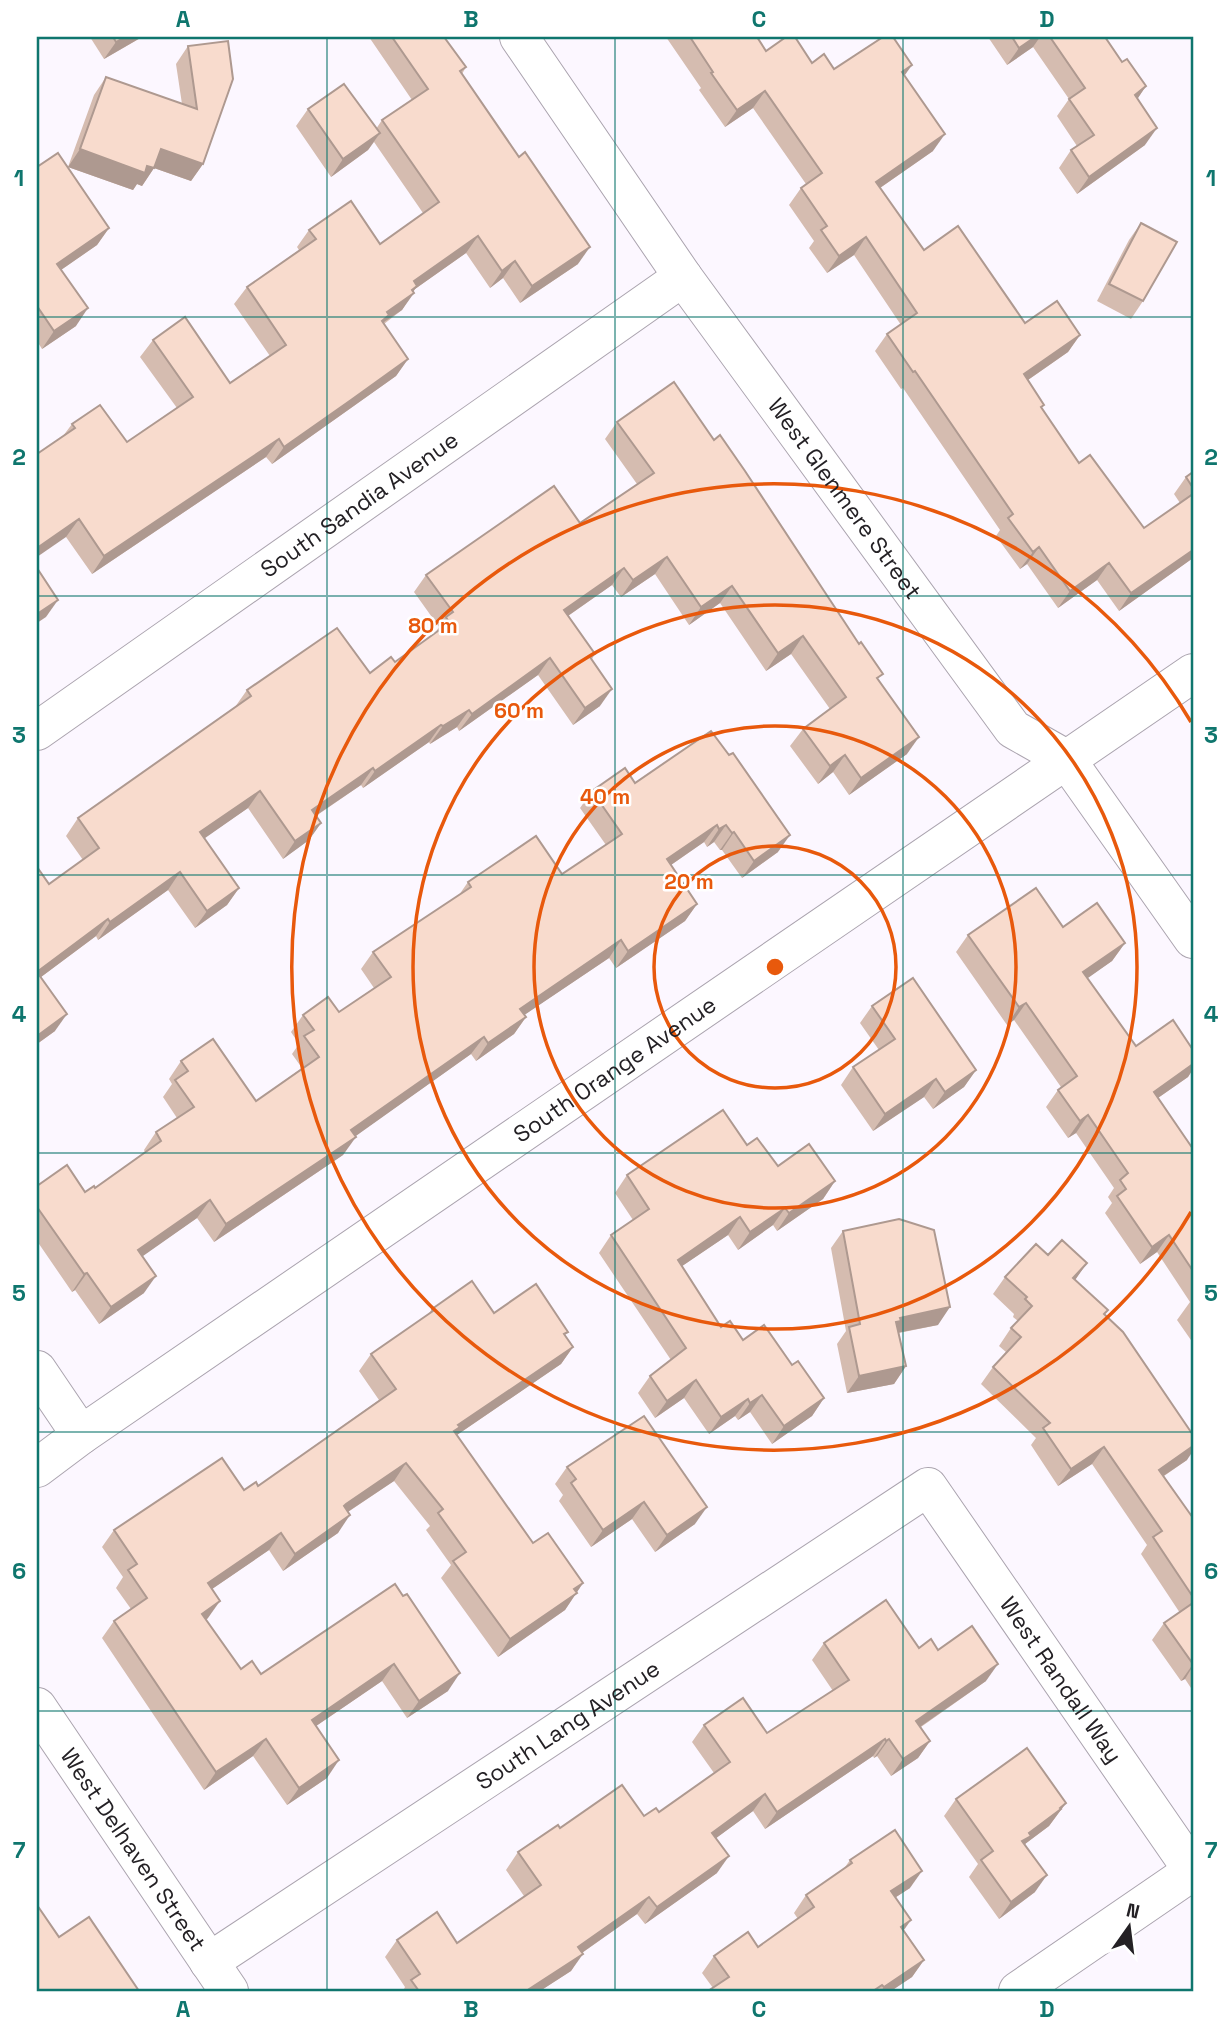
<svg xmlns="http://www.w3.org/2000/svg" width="1230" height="2028" font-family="'Space Grotesk',sans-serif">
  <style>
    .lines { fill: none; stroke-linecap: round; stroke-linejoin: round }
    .street-casing { stroke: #aba4af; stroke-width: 40 }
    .secondary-casing { stroke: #aba4af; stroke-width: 40 }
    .street { stroke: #fff; stroke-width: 38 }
    .secondary { stroke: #fff; stroke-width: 38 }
    .wall { fill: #d5bcb0 }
    .shaded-wall { fill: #ae9990 }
    .building { fill: #f8dbcd; stroke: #ae9990; stroke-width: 2 }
    .grid { fill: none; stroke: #0f766e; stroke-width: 2; stroke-opacity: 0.55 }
    .ring { fill: none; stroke: #e8590c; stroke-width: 3.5 }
    .labels { text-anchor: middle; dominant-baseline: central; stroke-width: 5; stroke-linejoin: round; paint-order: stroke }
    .street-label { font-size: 23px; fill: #242125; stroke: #fff }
    .centre { fill: #e8590c; stroke: #fff; stroke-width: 3.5 }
    .ring-label { font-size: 21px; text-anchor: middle; font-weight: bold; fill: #e8590c; stroke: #fff; stroke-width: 5; stroke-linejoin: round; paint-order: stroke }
    .neatline { fill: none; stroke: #0f766e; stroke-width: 2.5 }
    .grid-label { font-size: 23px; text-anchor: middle; font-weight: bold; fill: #0f766e }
  </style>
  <rect width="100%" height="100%" fill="#fcf7ff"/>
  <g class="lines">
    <g class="street-casing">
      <g id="street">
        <path id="s1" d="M519 37 683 277 1013 729 1066 759 1193 939"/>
        <path id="s2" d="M37 731 683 277"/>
        <polyline points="37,1370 81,1435"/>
        <path id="s3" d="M37 1707 229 1991"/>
        <path id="s4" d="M209 1962 928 1487 1193 1871"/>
        <polyline points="1018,1991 1193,1871"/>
      </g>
    </g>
    <g class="secondary-casing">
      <g id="secondary">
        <path id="s5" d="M37 1468 81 1435 1193 673"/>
      </g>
    </g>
    <use href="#street" class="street"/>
    <use href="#secondary" class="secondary"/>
  </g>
  <g class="wall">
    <polygon points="90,37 142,37 104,59"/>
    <polygon points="369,37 444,37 466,67 462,74 578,264 520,303 503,278 490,288 466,253 415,289 402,310 384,324 408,359 396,376 272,464 266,457 92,574 66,537 63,436 72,424 127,442 177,408 140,357 153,340 230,383 270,356 234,304 247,287 299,250 297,247 309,230 380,244 423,213 374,142 368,150 331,177 296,126 308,109 376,129 382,120 412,100"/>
    <polygon points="666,37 757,37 766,51 834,69 904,75 933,151 880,188 924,250 1025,323 1080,335 1068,352 1028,380 1044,405 1041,408 1079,463 1144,528 1180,503 1174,494 1186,477 1193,472 1193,558 1119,611 1097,580 1058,608 1027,564 1020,569 996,536 1000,530 903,388 901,389 875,351 887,334 901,325 854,255 827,273 809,248 814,241 789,205 801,188 806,184 753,108 725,127 699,90 701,88"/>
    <polygon points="988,37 1105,37 1122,62 1146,86 1137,99 1145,145 1077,194 1059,168 1071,150 1077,146 1057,116 1069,99 1033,47 1007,65"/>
    <polygon points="228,41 203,164 191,181 154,168 142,186 137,184 133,190 68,167 94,95 106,77 182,104 176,64 188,46"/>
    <polygon points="37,167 109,228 97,245 61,270 76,326 42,349 37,341"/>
    <polygon points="1141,223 1143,301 1131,319 1097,301 1129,240"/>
    <polygon points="617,422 879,680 907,754 849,795 833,772 818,784 790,746 803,729 830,709 791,654 766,671 720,603 689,625 655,574 621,597 612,585 568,616 595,654 592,659 600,706 573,725 538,675 459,731 457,727 430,744 429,742 363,788 361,785 316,816 321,823 309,840 283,859 248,808 204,838 239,888 227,905 195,928 168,890 98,940 96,936 41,977 55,1031 37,1044 37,867 49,884 83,860 66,836 78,818 235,707 247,690 370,673 395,662 435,633 439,627 414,592 426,575 580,523 637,484 605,439"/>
    <polygon points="711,731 778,852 742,878 722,850 720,850 714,842 707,847 704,842 671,865 697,904 685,921 616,968 609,958 524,1015 526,1017 514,1034 476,1061 471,1054 355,1136 343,1155 214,1242 197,1218 142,1256 144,1293 99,1324 75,1290 72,1292 37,1241 37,1186 85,1192 95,1188 145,1152 144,1150 156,1132 177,1118 163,1097 172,1084 169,1079 181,1061 256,1101 302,1068 292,1054 299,1044 291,1032 303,1015 339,1012 374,988 361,969 373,952 459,895 468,882 562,874 606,845 580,808 592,791 635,783"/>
    <polygon points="1063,927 1125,943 1112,961 1087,978 1136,1046 1193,1050 1193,1069 1188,1077 1158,1098 1193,1149 1193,1343 1177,1320 1190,1302 1157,1252 1140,1264 1105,1213 1112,1203 1108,1197 1114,1188 1076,1133 1068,1138 1046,1107 1058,1090 1061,1087 1014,1020 1007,1025 956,952 968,935"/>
    <polygon points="872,1006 976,1070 964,1087 933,1109 924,1097 873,1131 841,1085 853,1067 879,1050 860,1023"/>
    <polygon points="747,1145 778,1166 835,1181 823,1199 777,1231 773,1225 738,1250 728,1235 682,1266 721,1327 743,1340 792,1365 824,1398 812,1416 772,1444 750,1412 738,1420 735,1416 709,1434 684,1398 655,1418 638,1393 650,1376 671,1360 599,1253 611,1235 633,1220 615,1193 627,1175"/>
    <polygon points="843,1231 938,1325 899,1333 906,1366 894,1384 847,1393 837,1344 846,1331 831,1248"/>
    <polygon points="1048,1255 1087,1263 1075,1280 1105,1315 1187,1460 1164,1476 1193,1518 1193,1691 1185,1679 1181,1681 1152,1640 1164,1623 1180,1613 1141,1554 1147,1545 1092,1464 1058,1486 1031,1445 1036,1438 981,1384 993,1367 1006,1352 999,1346 1011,1328 1018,1321 1013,1317 1014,1314 993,1294 1005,1277"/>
    <polygon points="432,1309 494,1313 565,1336 573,1347 561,1364 457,1435 533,1543 583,1583 565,1610 498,1657 441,1578 451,1565 426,1530 430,1526 394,1481 348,1512 338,1533 283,1571 269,1550 212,1589 208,1618 206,1620 241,1669 261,1674 395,1584 448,1691 407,1718 382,1681 316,1726 327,1778 287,1805 253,1756 204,1790 102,1638 114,1621 131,1609 116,1588 123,1577 102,1547 114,1530 258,1486 379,1400 359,1371 371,1354 427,1316"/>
    <polygon points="567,1467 695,1524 655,1552 632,1519 591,1547 559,1501 563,1495 555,1484"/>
    <polygon points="824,1643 938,1650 986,1681 921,1727 930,1741 918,1758 891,1776 877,1756 874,1758 873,1756 765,1829 753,1811 716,1838 717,1873 645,1924 637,1914 582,1953 571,1971 540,1991 403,1991 405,1987 385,1957 397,1940 457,1943 524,1896 506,1870 518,1852 560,1828 644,1816 659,1812 714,1773 692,1742 704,1725 767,1733 833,1691 812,1660"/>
    <polygon points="956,1799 1066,1803 1049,1826 1025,1844 1035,1892 999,1919 969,1877 978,1864 944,1816"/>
    <polygon points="850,1860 910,1888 896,1897 904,1930 924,1960 912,1977 891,1991 708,1991 713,1988 702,1973 714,1956 758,1947 798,1919 794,1913 806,1895 843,1870"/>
  </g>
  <g class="shaded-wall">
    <polygon points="125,37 142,37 104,59 116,42"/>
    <polygon points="1035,37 1040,37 1033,47 1007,65 1019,48"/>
    <polygon points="912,65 900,82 902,72"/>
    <polygon points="1146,86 1134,104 1135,95"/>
    <polygon points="765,91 753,108 725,127 737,110"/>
    <polygon points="1157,128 1145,145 1077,194 1089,177"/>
    <polygon points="380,133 368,150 331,177 343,159"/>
    <polygon points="945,134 933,151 864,199 876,182"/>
    <polygon points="80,149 161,149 203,164 191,181 154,168 142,186 137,184 133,190 68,167"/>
    <polygon points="109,228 97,245 45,281 57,264"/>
    <polygon points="478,236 466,253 415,289 410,296 414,293 402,310 384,322 377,332 370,338 387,312 414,281"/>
    <polygon points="866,237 854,255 827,273 839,256"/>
    <polygon points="590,247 578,264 520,303 532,286"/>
    <polygon points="515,261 503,278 490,288 502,271"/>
    <polygon points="88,308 76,326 42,349 54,331"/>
    <polygon points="1080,335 1068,352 1012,391 1024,374"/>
    <polygon points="408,359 396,376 272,464 284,447"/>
    <polygon points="279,439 266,457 92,574 104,556"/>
    <polygon points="79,519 66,537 37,557 37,548"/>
    <polygon points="1039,547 1027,564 1020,569 1033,552"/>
    <polygon points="1193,550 1193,558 1119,611 1131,593"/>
    <polygon points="667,557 655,574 621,597 633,580"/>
    <polygon points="1109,563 1097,580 1058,608 1070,591"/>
    <polygon points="624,568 612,585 552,627 564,610"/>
    <polygon points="732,586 720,603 689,625 701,607"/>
    <polygon points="58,600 46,617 37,623 37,614"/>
    <polygon points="803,636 791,654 766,671 778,653"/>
    <polygon points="550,658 538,675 459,731 472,714"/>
    <polygon points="612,689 600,706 573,725 585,708"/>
    <polygon points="469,710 457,727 430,744 443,726"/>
    <polygon points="441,725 429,742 363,788 375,771"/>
    <polygon points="919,737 907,754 849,795 861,778"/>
    <polygon points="845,755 833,772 818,784 830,766"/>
    <polygon points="373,768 361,785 299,827 312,810"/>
    <polygon points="260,791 248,808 188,850 200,832"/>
    <polygon points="321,823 309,840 283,859 295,841"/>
    <polygon points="717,825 704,842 655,876 667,859"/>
    <polygon points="726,825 714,842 707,847 719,829"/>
    <polygon points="734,832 722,850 720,850 732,833"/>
    <polygon points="790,835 778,852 742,878 754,861"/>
    <polygon points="180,872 168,890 98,940 110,922"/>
    <polygon points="239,888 227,905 195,928 207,911"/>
    <polygon points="697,904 685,921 616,968 628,951"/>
    <polygon points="108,919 96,936 37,980 37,972"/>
    <polygon points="621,940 609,958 508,1026 520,1009"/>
    <polygon points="1125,943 1112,961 1071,990 1083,972"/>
    <polygon points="1026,1003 1014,1020 1007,1025 1019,1007"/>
    <polygon points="67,1014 55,1031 37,1044 37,1036"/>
    <polygon points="526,1017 514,1034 476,1061 488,1043"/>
    <polygon points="484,1037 471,1054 339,1148 351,1130"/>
    <polygon points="1193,1064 1193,1069 1188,1077 1142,1109 1154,1092"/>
    <polygon points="976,1070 964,1087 933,1109 945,1092"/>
    <polygon points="936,1079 924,1097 873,1131 885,1114"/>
    <polygon points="1088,1115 1076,1133 1068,1138 1080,1121"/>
    <polygon points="356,1137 343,1155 214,1242 226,1224"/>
    <polygon points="835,1181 823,1199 777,1231 789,1213"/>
    <polygon points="210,1200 197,1218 126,1268 138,1250"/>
    <polygon points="785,1208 773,1225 738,1250 750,1232"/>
    <polygon points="740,1217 728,1235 666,1277 678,1260"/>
    <polygon points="1169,1235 1157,1252 1140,1264 1152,1247"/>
    <polygon points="1087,1263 1075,1280 1073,1278"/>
    <polygon points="87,1273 75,1290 72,1292 84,1274"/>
    <polygon points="156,1276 144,1293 99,1324 111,1307"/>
    <polygon points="950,1307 938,1325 891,1334 884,1339 900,1318"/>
    <polygon points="573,1347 561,1364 451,1439 442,1448 458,1425"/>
    <polygon points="906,1366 894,1384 847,1393 859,1376"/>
    <polygon points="696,1380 684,1398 655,1418 667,1401"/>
    <polygon points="762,1395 750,1412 738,1420 750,1403"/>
    <polygon points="824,1398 812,1416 772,1444 784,1426"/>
    <polygon points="748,1399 735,1416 709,1434 721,1417"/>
    <polygon points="1193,1446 1193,1451 1187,1460 1147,1487 1159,1470"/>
    <polygon points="1104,1447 1092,1464 1058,1486 1071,1469"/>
    <polygon points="406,1463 394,1481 334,1521 346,1504"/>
    <polygon points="644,1502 632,1519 591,1547 603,1530"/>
    <polygon points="707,1507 695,1524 655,1552 667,1535"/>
    <polygon points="350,1515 338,1533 283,1571 295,1554"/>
    <polygon points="281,1533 269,1550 196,1600 208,1583"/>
    <polygon points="583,1583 565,1610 498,1657 510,1639"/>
    <polygon points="220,1601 208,1618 190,1631 202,1614"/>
    <polygon points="394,1664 382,1681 300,1737 312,1720"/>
    <polygon points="998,1664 986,1681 904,1738 916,1721"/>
    <polygon points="1193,1664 1193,1666 1185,1679 1181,1681"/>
    <polygon points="460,1673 448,1691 407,1718 419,1701"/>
    <polygon points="266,1739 253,1756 204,1790 216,1772"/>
    <polygon points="885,1739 873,1756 765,1829 777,1812"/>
    <polygon points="889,1739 877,1756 874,1758 886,1741"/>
    <polygon points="930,1741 918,1758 891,1776 903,1759"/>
    <polygon points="339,1760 327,1778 287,1805 299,1788"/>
    <polygon points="765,1794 753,1811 700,1850 712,1833"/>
    <polygon points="1066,1803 1049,1826 1025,1844 1010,1858 1029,1833"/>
    <polygon points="729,1856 717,1873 645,1924 657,1907"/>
    <polygon points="922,1871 910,1888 879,1908 891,1891"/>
    <polygon points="1047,1875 1035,1892 999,1919 1011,1902"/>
    <polygon points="649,1897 637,1914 566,1964 578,1947"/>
    <polygon points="911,1920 899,1937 901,1927"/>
    <polygon points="583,1954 571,1971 540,1991 526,1991"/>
    <polygon points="924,1960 912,1977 891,1991 881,1991 884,1987"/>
  </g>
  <g class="building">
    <polygon points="113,37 125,37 116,42"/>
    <polygon points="392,37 444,37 466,67 460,71 519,157 525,152 590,247 532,286 515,261 502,271 478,236 414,281 417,286 412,290 414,293 387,312 389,315 382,321 408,359 351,400 284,447 279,439 104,556 79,519 37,548 37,454 75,428 72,424 100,405 127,442 193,397 153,340 185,317 230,383 286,345 247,287 316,239 309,230 351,201 380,244 439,202 382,120 428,89"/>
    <polygon points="690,37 757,37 766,51 786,37 795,37 812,63 824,54 834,69 883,37 893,37 912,65 902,72 945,134 876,182 924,250 958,226 1025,323 1057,301 1080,335 1024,374 1044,405 1041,407 1079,463 1090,455 1144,528 1193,494 1193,550 1131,593 1109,563 1070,591 1039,547 1033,552 1008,518 1013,514 915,371 913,372 887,334 917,313 866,237 839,256 821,230 827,226 801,188 822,173 765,91 737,110 711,73 713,72"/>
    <polygon points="1012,37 1035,37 1019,48"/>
    <polygon points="1050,37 1105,37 1122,62 1127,59 1146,86 1135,95 1157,128 1089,177 1071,150 1094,135 1069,99 1085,88"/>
    <polygon points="228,41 233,79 203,164 161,149 154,168 147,166 145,173 80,149 106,77 197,109 188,46"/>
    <polygon points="344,84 380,133 343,159 308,109"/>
    <polygon points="58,153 109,228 57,264 88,308 54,331 37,306 37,167"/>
    <polygon points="1141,223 1177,242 1143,301 1109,284"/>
    <polygon points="674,382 714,440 720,435 745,471 859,644 861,642 883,674 877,678 919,737 861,778 845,755 830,766 803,729 846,697 803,636 778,653 732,586 701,607 667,557 633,580 624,568 564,610 595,654 590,657 612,689 585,708 550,658 472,714 469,710 443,726 441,725 375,771 373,768 312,810 321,823 295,841 260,791 200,832 239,888 207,911 180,872 110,922 108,919 37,972 67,1014 37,1036 37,867 49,884 99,848 78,818 251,696 247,690 337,628 370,673 391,657 395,662 449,623 446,617 453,612 426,575 554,486 580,523 654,473 617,422"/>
    <polygon points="1193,472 1193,488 1186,477"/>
    <polygon points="37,568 58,600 37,614"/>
    <polygon points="711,731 729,755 733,753 790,835 754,861 734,832 732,833 726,825 719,829 717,825 667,859 697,904 628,951 621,940 520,1009 526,1017 488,1043 484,1037 351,1130 356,1137 226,1224 210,1200 138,1250 156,1276 111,1307 87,1273 84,1274 37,1207 37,1186 67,1165 85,1192 94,1186 95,1188 161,1141 156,1132 194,1107 175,1080 188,1071 181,1061 213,1039 256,1101 319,1057 304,1036 314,1030 303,1015 328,997 339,1012 391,977 373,952 471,887 468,882 536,836 562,874 622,834 592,791 625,768 635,783"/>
    <polygon points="1036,888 1063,927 1097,903 1125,943 1083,972 1136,1046 1173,1020 1193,1050 1193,1064 1154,1092 1193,1149 1193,1271 1169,1235 1152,1247 1117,1196 1126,1189 1120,1180 1128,1173 1088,1115 1080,1121 1058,1090 1077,1076 1026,1003 1019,1007 968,935"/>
    <polygon points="913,978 976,1070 945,1092 936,1079 885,1114 853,1067 895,1039 872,1006"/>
    <polygon points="723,1110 747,1145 757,1138 778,1166 809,1144 835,1181 789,1213 785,1208 750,1232 740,1217 678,1260 721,1327 730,1321 743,1340 764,1325 792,1365 798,1361 824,1398 784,1426 762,1395 750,1403 748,1399 721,1417 696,1380 667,1401 650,1376 686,1348 611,1235 649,1209 627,1175"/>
    <polygon points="899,1219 934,1230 950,1307 900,1318 901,1321 896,1322 906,1366 859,1376 849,1327 860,1324 843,1231"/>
    <polygon points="1062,1240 1087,1263 1073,1278 1108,1310 1104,1314 1123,1332 1193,1435 1193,1446 1159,1470 1193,1518 1193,1597 1153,1537 1162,1531 1104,1447 1071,1469 1043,1428 1050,1423 993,1367 1021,1337 1011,1328 1032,1306 1025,1299 1027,1297 1005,1277 1036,1244 1048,1255"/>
    <polygon points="472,1281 494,1313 536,1284 568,1332 564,1334 573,1347 458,1425 460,1427 454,1431 533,1543 548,1533 583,1583 574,1589 577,1593 510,1639 453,1561 466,1552 438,1513 443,1509 406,1463 346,1504 344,1506 350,1515 295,1554 281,1533 208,1583 220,1601 202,1614 241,1669 252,1661 261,1674 395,1584 403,1596 407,1594 460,1673 419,1701 394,1664 312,1720 339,1760 299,1788 266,1739 216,1772 114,1621 147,1598 128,1570 137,1564 114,1530 222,1458 244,1490 256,1482 258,1486 396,1389 371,1354 433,1311 432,1309"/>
    <polygon points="644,1416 707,1507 667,1535 644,1502 603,1530 571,1483 576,1479 567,1467"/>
    <polygon points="886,1600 919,1648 931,1639 938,1650 972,1626 998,1664 916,1721 930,1741 903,1759 889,1739 886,1741 885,1739 777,1812 765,1794 712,1833 729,1856 657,1907 649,1897 578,1947 583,1954 526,1991 419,1991 411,1980 420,1974 397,1940 437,1912 457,1943 541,1885 518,1852 558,1825 560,1828 622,1785 644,1816 656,1808 659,1812 730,1762 704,1725 743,1698 767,1733 849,1680 824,1643"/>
    <polygon points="1193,1603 1193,1664 1164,1623"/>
    <polygon points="1027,1748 1066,1803 1060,1808 1061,1809 1029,1833 1031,1836 1022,1841 1047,1875 1011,1902 981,1860 993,1851 956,1799"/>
    <polygon points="895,1830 922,1871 891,1891 911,1920 901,1927 924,1960 884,1987 882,1985 873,1991 708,1991 729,1977 714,1956 748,1932 758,1947 814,1907 806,1895 852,1863 850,1860"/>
    <polygon points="37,1905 59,1937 89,1917 139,1991 37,1991"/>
  </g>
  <path class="grid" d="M327 37V1991M615 37V1991M903 37V1991M37 317H1193M37 596H1193M37 875H1193M37 1153H1193M37 1432H1193M37 1711H1193"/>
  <g class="ring">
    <circle cx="775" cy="967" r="121"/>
    <circle cx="775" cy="967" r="241"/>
    <circle cx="775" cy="967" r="362"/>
    <path d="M1191 1212A483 483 0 1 1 1191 722"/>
  </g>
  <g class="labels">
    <g class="street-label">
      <text stroke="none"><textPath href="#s1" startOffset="565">West Glenmere Street</textPath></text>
      <text stroke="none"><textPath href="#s2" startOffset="394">South Sandia Avenue</textPath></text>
      <text stroke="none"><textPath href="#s5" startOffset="702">South Orange Avenue</textPath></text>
      <text stroke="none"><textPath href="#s4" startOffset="1096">West Randall Way</textPath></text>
      <text stroke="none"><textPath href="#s4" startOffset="430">South Lang Avenue</textPath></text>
      <text stroke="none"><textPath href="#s3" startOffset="172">West Delhaven Street</textPath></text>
    </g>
  </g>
  <circle cx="775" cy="967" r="10" class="centre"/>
  <g class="ring-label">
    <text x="433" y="633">80 m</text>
    <text x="519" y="718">60 m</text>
    <text x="605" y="804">40 m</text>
    <text x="689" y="889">20 m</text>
  </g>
  <rect width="1230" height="2028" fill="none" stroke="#ffffff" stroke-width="77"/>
  <g transform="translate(1129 1927) rotate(14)" stroke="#ffffff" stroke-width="5" paint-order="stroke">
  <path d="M0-5L12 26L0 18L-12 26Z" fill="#242125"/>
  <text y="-10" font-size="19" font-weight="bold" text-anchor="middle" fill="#242125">N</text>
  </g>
  <rect x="38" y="38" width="1154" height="1952" class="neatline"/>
  <g class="grid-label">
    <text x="183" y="27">A</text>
    <text x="471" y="27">B</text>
    <text x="759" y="27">C</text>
    <text x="1047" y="27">D</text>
    <text x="19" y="186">1</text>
    <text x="1211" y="186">1</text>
    <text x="19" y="465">2</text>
    <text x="1211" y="465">2</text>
    <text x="19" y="743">3</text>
    <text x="1211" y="743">3</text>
    <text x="19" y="1022">4</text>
    <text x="1211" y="1022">4</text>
    <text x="19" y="1301">5</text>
    <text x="1211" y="1301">5</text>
    <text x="19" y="1579">6</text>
    <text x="1211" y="1579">6</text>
    <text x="19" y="1858">7</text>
    <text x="1211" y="1858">7</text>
    <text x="183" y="2017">A</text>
    <text x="471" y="2017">B</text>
    <text x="759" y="2017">C</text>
    <text x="1047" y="2017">D</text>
  </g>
</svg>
